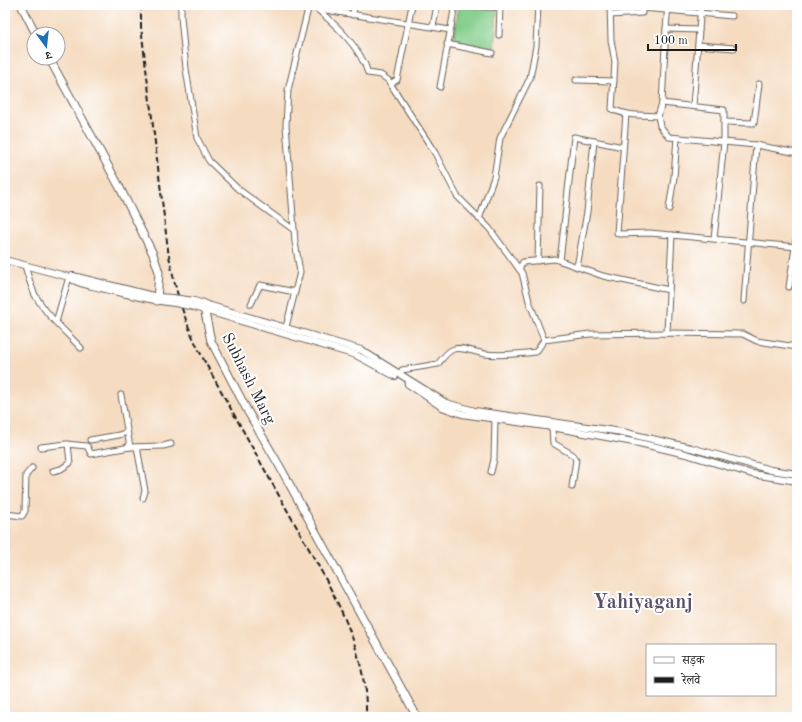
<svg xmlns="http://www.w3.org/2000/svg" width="802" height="722" font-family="'Old Standard TT','Noto Serif Devanagari',serif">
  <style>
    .green { fill: #83ce8b; stroke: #507554 }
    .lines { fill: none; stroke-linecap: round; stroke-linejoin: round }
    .minor-casing { stroke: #685f56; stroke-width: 7 }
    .tertiary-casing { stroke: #685f56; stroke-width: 8 }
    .secondary-casing { stroke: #685f56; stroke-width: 9 }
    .minor { stroke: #fff; stroke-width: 5 }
    .tertiary { stroke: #fff; stroke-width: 6 }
    .secondary { stroke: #fff; stroke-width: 7 }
    .rail { stroke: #1c1c1c; stroke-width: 2; stroke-dasharray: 6 3; stroke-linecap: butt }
    .tertiary-bridge-casing { stroke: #685f56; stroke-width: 8; stroke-linecap: butt }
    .tertiary-bridge { stroke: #fff; stroke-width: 6 }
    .labels { text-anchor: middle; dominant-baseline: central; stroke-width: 4; stroke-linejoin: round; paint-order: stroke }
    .street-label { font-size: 16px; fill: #1c1c1c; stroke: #fff }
    .district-label { font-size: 20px; font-weight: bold; fill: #595069; stroke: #fff }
  </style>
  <rect width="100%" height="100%" fill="#fff"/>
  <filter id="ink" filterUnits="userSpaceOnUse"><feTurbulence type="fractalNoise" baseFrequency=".025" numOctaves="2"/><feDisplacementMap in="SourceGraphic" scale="8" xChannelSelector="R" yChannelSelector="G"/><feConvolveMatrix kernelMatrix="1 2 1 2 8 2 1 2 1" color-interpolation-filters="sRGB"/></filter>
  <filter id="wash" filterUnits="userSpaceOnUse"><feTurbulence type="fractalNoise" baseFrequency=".012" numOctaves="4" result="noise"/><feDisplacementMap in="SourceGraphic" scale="16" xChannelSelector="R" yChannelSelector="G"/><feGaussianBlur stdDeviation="0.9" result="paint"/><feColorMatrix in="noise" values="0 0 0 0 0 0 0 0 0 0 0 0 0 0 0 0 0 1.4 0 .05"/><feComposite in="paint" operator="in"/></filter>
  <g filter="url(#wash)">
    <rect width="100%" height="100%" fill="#f5dcc1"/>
    <polygon class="green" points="459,7 497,11 494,48 453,41"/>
  </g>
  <g filter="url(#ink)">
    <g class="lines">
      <g class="minor-casing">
        <g id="minor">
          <polyline points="181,5 181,17 186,69 197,138 209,161 238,189 294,230"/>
          <path d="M312 5C333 22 360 46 368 73L381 75 388 80 435 153 457 196 489 228 522 273 529 301 544 340"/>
          <polyline points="470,5 500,8"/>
          <path d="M610 5 611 40 615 62 612 109C626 116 642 115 658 116L660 126 669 137 756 145 797 153"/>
          <polyline points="643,8 732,16"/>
          <polyline points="319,9 450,30"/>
          <polyline points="353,15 354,5"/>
          <polyline points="611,15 642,13 642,6"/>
          <polyline points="433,27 437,5"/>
          <polyline points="666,29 699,30"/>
          <polyline points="499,35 500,6"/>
          <polyline points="447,44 492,53"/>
          <polyline points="698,45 734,48"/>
          <polyline points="576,80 614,81"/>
          <polyline points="391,83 397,80 412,5"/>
          <polyline points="440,87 455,5"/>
          <polyline points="662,103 724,110 724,142 714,239"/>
          <polyline points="693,106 701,5"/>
          <polyline points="626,114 617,233 619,234 650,233 797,247"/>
          <polyline points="658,116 662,103 666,29 668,5"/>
          <polyline points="724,122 754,123 759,84"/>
          <polyline points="669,209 674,177 677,138"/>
          <polyline points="479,219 494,177 500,138 530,78 536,46 538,5"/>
          <polyline points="538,261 540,186"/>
          <polyline points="560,261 574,137 623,147"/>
          <path d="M25 266C28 275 31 287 35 295 47 316 65 331 81 348"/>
          <polyline points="577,267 587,212 594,141"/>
          <polyline points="519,269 523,262 555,259 603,276 669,290"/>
          <polyline points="789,287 797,234"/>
          <polyline points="744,301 756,145"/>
          <polyline points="251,304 260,285 295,292"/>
          <polyline points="56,322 69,277"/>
          <polyline points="286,327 300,272 295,242 286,125 288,90 309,5"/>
          <polyline points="667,333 672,235"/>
          <path d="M400 374 402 370 438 364C442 359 447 351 454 349 463 346 475 353 485 354 502 356 519 354 536 352L544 340 590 334 667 333 743 334 757 341 797 347"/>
          <polyline points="121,395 130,447"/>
          <polyline points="552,427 553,443 573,455 576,459 572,487"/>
          <polyline points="90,440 119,435 127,432"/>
          <polyline points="41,447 66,444 87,446 91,454 130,447 163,446 171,444"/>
          <polyline points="137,447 145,491 143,498"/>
          <polyline points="53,471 61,469 70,463 68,444"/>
          <polyline points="491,472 494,459 495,418"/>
          <polyline points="6,514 22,516 25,511 26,475 32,468"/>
        </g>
      </g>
      <g class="tertiary-casing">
        <g id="tertiary">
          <path d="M5 260 69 277C77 284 90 285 101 288 126 294 149 300 175 303"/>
          <polyline points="69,277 73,276 157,297 173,298"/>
          <polyline points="194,301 361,350 446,403 475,411 622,432 691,448 771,470 797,474"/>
          <polyline points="194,307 356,355 395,376"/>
          <polyline points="408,384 442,407 462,414 552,427 639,443 686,454 752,474 797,481"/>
        </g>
      </g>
      <g class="secondary-casing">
        <g id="secondary">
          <polyline points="21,5 36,34"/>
          <polyline points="49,58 119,186 153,254 159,272 157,301"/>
          <polyline points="203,303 211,341 248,412 279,465 417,717"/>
        </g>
      </g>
      <use href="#minor" class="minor"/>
      <use href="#tertiary" class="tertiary"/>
      <use href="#secondary" class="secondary"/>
      <path class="rail" d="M141 5V27L168 250C172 272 177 296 185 317 196 350 215 379 231 409 254 450 276 491 299 531 331 589 368 648 366 717"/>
      <g class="tertiary-bridge-casing">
        <g id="tertiary-bridge">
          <polyline points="173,298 194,301"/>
          <polyline points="175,303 194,307"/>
        </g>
      </g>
      <use href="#tertiary-bridge" class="tertiary-bridge"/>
    </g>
  </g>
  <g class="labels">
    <g class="street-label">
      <text transform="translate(248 379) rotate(63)">Subhash Marg</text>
    </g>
    <g class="district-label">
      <text x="643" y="603">Yahiyaganj</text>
    </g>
  </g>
  <rect width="802" height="722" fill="none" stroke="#fff" stroke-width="20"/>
  <rect x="646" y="644" width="130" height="52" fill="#ffffff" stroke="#a4a4a4"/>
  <rect x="654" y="657" width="20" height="6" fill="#ffffff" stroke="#a4a4a4"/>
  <text x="682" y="664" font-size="12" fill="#1c1c1c">सड़क</text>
  <rect x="654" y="677" width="20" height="6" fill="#1c1c1c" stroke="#a4a4a4"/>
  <text x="682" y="684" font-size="12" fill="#1c1c1c">रेलवे</text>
  <g transform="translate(46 46) rotate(165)"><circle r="19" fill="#ffffff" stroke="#a4a4a4"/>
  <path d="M0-3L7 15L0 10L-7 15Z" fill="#1f6fb2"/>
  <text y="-6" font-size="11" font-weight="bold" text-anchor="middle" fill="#1c1c1c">उ</text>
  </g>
  <path d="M648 44v6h88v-6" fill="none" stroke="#1c1c1c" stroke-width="2"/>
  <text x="654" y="44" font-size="12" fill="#1c1c1c" stroke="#ffffff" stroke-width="3" paint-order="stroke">100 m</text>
</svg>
